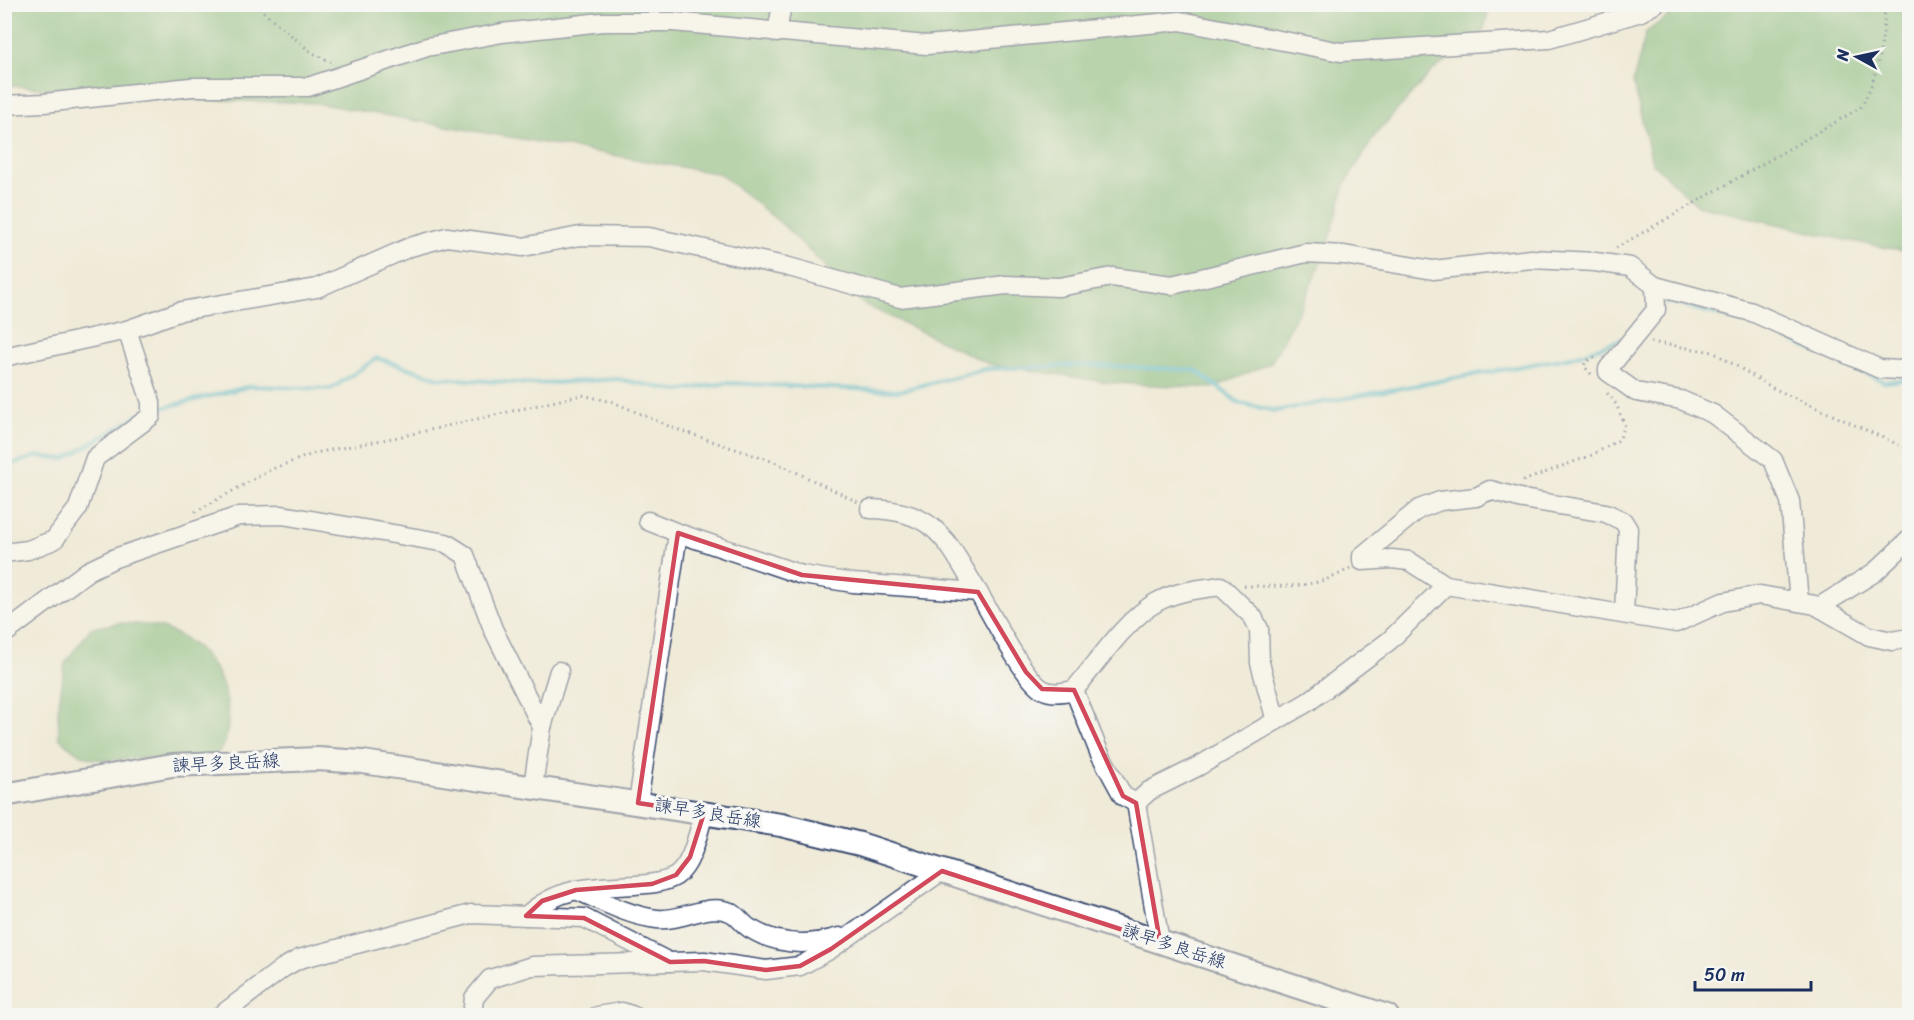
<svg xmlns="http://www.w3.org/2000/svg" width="1914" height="1020" font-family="Sriracha,'Klee One',sans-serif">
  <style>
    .forest { fill: #77b778; stroke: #49736b; stroke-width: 1.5 }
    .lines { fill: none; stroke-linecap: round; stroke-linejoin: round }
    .stream { stroke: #4db5cb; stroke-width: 4.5 }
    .minor-casing { stroke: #3b4b70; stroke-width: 21 }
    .major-casing { stroke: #3b4b70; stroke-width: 26 }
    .path { stroke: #3b4b70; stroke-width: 3; stroke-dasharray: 1.5 4.5; stroke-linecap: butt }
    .minor { stroke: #fff; stroke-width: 18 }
    .major { stroke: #fff; stroke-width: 22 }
    .marked { fill: none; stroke: #d1495b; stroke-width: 4.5; stroke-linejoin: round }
    .labels { text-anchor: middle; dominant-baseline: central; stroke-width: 6; stroke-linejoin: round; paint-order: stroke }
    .street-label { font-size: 18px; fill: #1b2f5e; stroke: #f6f6f2 }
  </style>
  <rect width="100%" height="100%" fill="#f6f6f2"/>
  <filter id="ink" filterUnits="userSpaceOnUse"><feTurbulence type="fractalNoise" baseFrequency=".0167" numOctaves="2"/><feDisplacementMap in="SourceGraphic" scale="12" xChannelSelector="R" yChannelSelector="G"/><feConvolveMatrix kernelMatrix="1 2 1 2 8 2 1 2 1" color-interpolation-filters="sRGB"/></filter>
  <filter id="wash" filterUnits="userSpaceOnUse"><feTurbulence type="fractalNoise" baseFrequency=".008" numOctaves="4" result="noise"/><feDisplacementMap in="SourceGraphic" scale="24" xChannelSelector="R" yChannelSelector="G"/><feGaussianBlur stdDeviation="1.35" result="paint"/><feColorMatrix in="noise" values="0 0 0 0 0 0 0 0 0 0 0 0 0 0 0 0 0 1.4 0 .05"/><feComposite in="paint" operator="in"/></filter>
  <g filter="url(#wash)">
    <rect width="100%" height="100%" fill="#f0ebd8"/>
    <g class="forest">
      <polygon points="1490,4 1482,39 1434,69 1376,134 1345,184 1329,243 1303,303 1271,363 1213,388 1112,383 989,364 863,304 783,225 720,174 315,103 143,98 5,85 4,5"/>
      <polygon points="1686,4 1909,5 1909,252 1845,240 1697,205 1652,162 1633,82 1646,32"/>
      <path d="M119 623C134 624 152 624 165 629 207 645 230 680 228 724 227 737 223 753 210 759 190 769 168 758 147 758 107 758 92 770 59 738L58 710 65 663 91 628Z"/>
    </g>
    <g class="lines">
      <g class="stream">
        <polyline points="1661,303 1674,303 1756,325 1885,382 1910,379"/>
        <polyline points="154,410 251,386 331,389 377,358 439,378 533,384 618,379 677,391 726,383 899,391 986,369 1086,365 1195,370 1239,403 1275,411 1572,357 1622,339"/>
        <polyline points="4,467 37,456 65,459 143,413"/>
      </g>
    </g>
  </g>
  <g filter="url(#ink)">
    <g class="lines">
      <g class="minor-casing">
        <g id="minor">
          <polyline points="777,33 782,4"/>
          <polyline points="4,105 44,103 191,87 308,87 427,47 502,33 602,22 673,22 927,45 1180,21 1341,52 1549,39 1641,12 1655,4"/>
          <polyline points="1655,286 1656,310 1608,369 1608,372 1636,392 1681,400 1713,414 1773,460 1790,501 1799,602"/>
          <polyline points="4,357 127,330"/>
          <path d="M870 509C937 510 947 542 978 592"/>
          <path d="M678 533 802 575 853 583 978 592C992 615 1022 676 1042 689 1052 695 1064 692 1074 690 1097 663 1126 619 1157 602 1176 591 1200 589 1221 586L1253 617 1259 629 1260 663 1276 721"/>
          <polyline points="4,553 28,550 54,540 78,508 95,458 151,416 151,402 127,330 181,311 317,288 410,247 447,237 523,247 580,236 649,237 789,267 900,298 1006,285 1059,287 1112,277 1172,285 1306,253 1344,255 1433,270 1531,259 1595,262 1630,267 1655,286 1752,312 1880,369 1900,370 1910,367"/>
          <polyline points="1819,607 1875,572 1910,539"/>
          <polyline points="1624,614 1628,529 1623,521 1606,513 1523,499 1490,490 1476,497 1440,501 1419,509 1362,556 1362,561 1392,559 1409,561 1446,585 1676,623 1723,602 1760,595 1815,605 1869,636 1892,641 1910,638"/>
          <polyline points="4,634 88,571 115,558 239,516 282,515 446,543 465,555 493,629 542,727 533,786"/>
          <polyline points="1074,690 1099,752 1123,796 1136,803 1160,942"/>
          <polyline points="542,727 559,671"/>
          <polyline points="638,803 678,533 648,521"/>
          <polyline points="1136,803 1149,791 1199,766 1308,702 1389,641 1446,585"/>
          <path d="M576 890C602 901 629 916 657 919 680 922 708 902 730 912 738 915 743 925 751 929 779 946 809 946 839 937"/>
          <path d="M526 916C559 886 593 887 635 885 648 884 665 883 676 876 693 864 698 832 704 813"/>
          <polyline points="220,1016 283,968 299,959 471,914 584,918 669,962"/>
          <polyline points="472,1016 474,998 490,979 532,966 704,961 766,970 800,966 831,949 942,871"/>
          <polyline points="597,1016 622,1012 634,1016"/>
        </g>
      </g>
      <g class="major-casing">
        <polyline id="major" points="4,795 172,765 317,759 363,762 781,825 860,844 1387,1016"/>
      </g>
      <g class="path">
        <polyline points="254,4 311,52 331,62"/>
        <path d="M1616 248 1860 108C1878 80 1884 38 1885 4"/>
        <polyline points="1651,342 1713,352 1773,388 1910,450"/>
        <polyline points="1591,374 1584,366 1586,361 1596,357"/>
        <polyline points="1523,481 1592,455 1619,440 1625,426 1616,404 1607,393"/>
        <polyline points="195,512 272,469 315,453 403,436 582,395 613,402 673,428 777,463 858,502"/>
        <path d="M1244 586C1283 586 1315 590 1350 568"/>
      </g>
      <use href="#minor" class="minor"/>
      <use href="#major" class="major"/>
    </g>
  </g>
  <path d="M0 0H1914V1020H0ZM678 533 802 575 978 592 1026 672 1042 689 1074 690 1123 796 1136 803 1160 942 942 871 831 949 800 966 766 970 704 961 670 962 584 918 526 916 542 901 576 890 652 884 676 875 690 857 704 813 638 803Z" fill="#f0ebd8" fill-opacity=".55" fill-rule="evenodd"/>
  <path class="marked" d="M678 533 802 575 978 592 1026 672 1042 689 1074 690 1123 796 1136 803 1160 942 942 871 831 949 800 966 766 970 704 961 670 962 584 918 526 916 542 901 576 890 652 884 676 875 690 857 704 813 638 803Z"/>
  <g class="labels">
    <g class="street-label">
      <text transform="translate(226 763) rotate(-3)">諫早多良岳線</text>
      <text transform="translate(708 813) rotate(9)">諫早多良岳線</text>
      <text transform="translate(1174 946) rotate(18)">諫早多良岳線</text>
    </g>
  </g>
  <rect width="1914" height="1020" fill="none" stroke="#f6f6f2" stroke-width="24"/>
  <g transform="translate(1857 57) rotate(278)" stroke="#f6f6f2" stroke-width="4.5" paint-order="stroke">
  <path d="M0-4.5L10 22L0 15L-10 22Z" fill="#1b2f5e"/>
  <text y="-9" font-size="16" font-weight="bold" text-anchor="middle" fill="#1b2f5e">N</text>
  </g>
  <path d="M1695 981v9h116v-9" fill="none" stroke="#1b2f5e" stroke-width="3"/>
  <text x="1704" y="981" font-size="18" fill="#1b2f5e" stroke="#f6f6f2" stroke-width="4.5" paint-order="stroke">50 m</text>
</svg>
